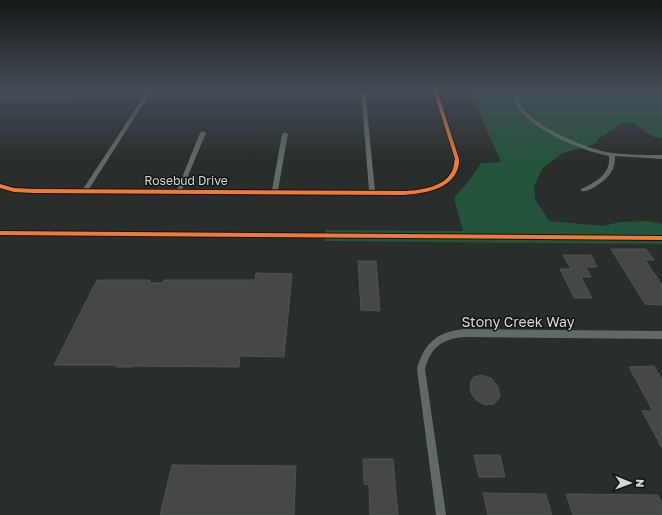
<svg xmlns="http://www.w3.org/2000/svg" width="662" height="515" font-family="'Golos Text',sans-serif">
  <style>
    .green { fill: #23543c }
    .building { fill: #454846; stroke: #4f5250 }
    .lines { fill: none; stroke-linecap: round; stroke-linejoin: round }
    .minor { fill: #5f6b64; fill-rule: evenodd }
    .cycleway-casing { stroke: #131514; stroke-width: 2 }
    .cycleway { fill: #f17a3a; fill-rule: evenodd }
    .labels { text-anchor: middle; dominant-baseline: central; stroke-width: 3; stroke-linejoin: round; paint-order: stroke }
    .street-label { font-size: 12px; fill: #d5d9d6; stroke: #131514 }
    .near-street-label { font-size: 14px; fill: #d5d9d6; stroke: #131514 }
  </style>
  <rect width="100%" height="100%" fill="#292d2b"/>
  <polygon class="green" points="469,90 662,90 662,137 658,139 644,131 634,123 624,122 598,139 595,144 563,153 543,168 534,186 535,199 549,221 603,226 620,222 648,221 662,224 662,244 325,241 325,230 463,231 454,198 471,178 481,163 501,162"/>
  <g class="building">
    <polygon points="611,249 646,249 654,260 645,260 662,285 662,305 645,304"/>
    <polygon points="563,255 591,255 597,267 586,267 591,277 581,277 592,298 574,298 560,269 571,269"/>
    <polygon points="358,261 376,261 380,311 361,310"/>
    <polygon points="256,273 292,274 284,357 240,356 239,367 133,366 133,367 116,367 117,365 54,365 97,280 150,280 149,283 163,283 164,280 255,280"/>
    <polygon points="654,366 662,380 662,448 642,411 653,411 629,367"/>
    <polygon points="480,375 491,378 498,387 500,397 494,404 486,405 481,403 476,400 471,393 470,385 471,381 474,377"/>
    <polygon points="474,455 500,455 505,477 479,477"/>
    <polygon points="363,459 393,459 398,515 370,515 369,485 364,484"/>
    <polygon points="172,465 296,466 294,515 160,515"/>
    <polygon points="483,493 546,494 552,515 488,515"/>
    <polygon points="566,494 658,495 662,505 662,515 573,515"/>
  </g>
  <g class="lines">
    <g class="minor">
      <path d="M148 90H152L89 189 177 190 200 133 203 131 206 133 182 190H272L282 134 285 132 288 134 278 190 369 191 361 90H365L375 191C397 191 435 195 450 174 453 169 453 164 454 159L433 90H437L460 159C456 189 431 193 405 195L34 193 14 192 0 188V184L14 188 83 189Z"/>
      <polygon points="219,90 223,90 220,93 218,92"/>
      <polygon points="290,90 294,90 293,94 289,94"/>
      <path d="M519 90H524L520 94 518 99C520 102 521 105 522 107 535 127 584 147 606 152 624 155 644 155 662 155V159L615 156C616 172 605 181 593 188 589 190 585 192 581 191V189C596 182 611 174 609 156 580 150 539 133 519 110 517 107 515 103 514 99L516 93Z"/>
      <polygon points="0,96 75,96 77,97 75,98 0,98"/>
      <path d="M464 329 662 331V339L464 337C442 339 431 347 425 369L446 515H436L417 369C424 343 437 332 464 329Z"/>
    </g>
    <g class="cycleway-casing">
      <g id="cycleway">
        <path d="M433 90H437L459 159C459 162 459 165 458 168 451 190 424 193 405 195L34 193 14 192 0 188V184L14 188 34 189 405 191C422 190 446 187 453 169 454 166 454 162 455 159Z"/>
        <polygon points="0,231 662,236 662,240 0,235"/>
      </g>
    </g>
    <use href="#cycleway" class="cycleway"/>
  </g>
  <linearGradient id="sky" x2="0" y2="1"><stop stop-color="#171918"/><stop offset="0.56" stop-color="#434c55"/><stop offset="1" stop-color="#434c55" stop-opacity="0"/></linearGradient>
  <rect width="662" height="162" fill="url(#sky)"/>
  <g class="labels">
    <g class="street-label">
      <text x="186" y="180">Rosebud Drive</text>
    </g>
    <g class="near-street-label">
      <text x="518" y="321">Stony Creek Way</text>
    </g>
  </g>
  <g transform="translate(630 483) rotate(91)" stroke="#131514" stroke-width="3" paint-order="stroke">
  <path d="M0-3L7 15L0 10L-7 15Z" fill="#d5d9d6"/>
  <text y="-6" font-size="11" font-weight="bold" text-anchor="middle" fill="#d5d9d6">N</text>
  </g>
</svg>
